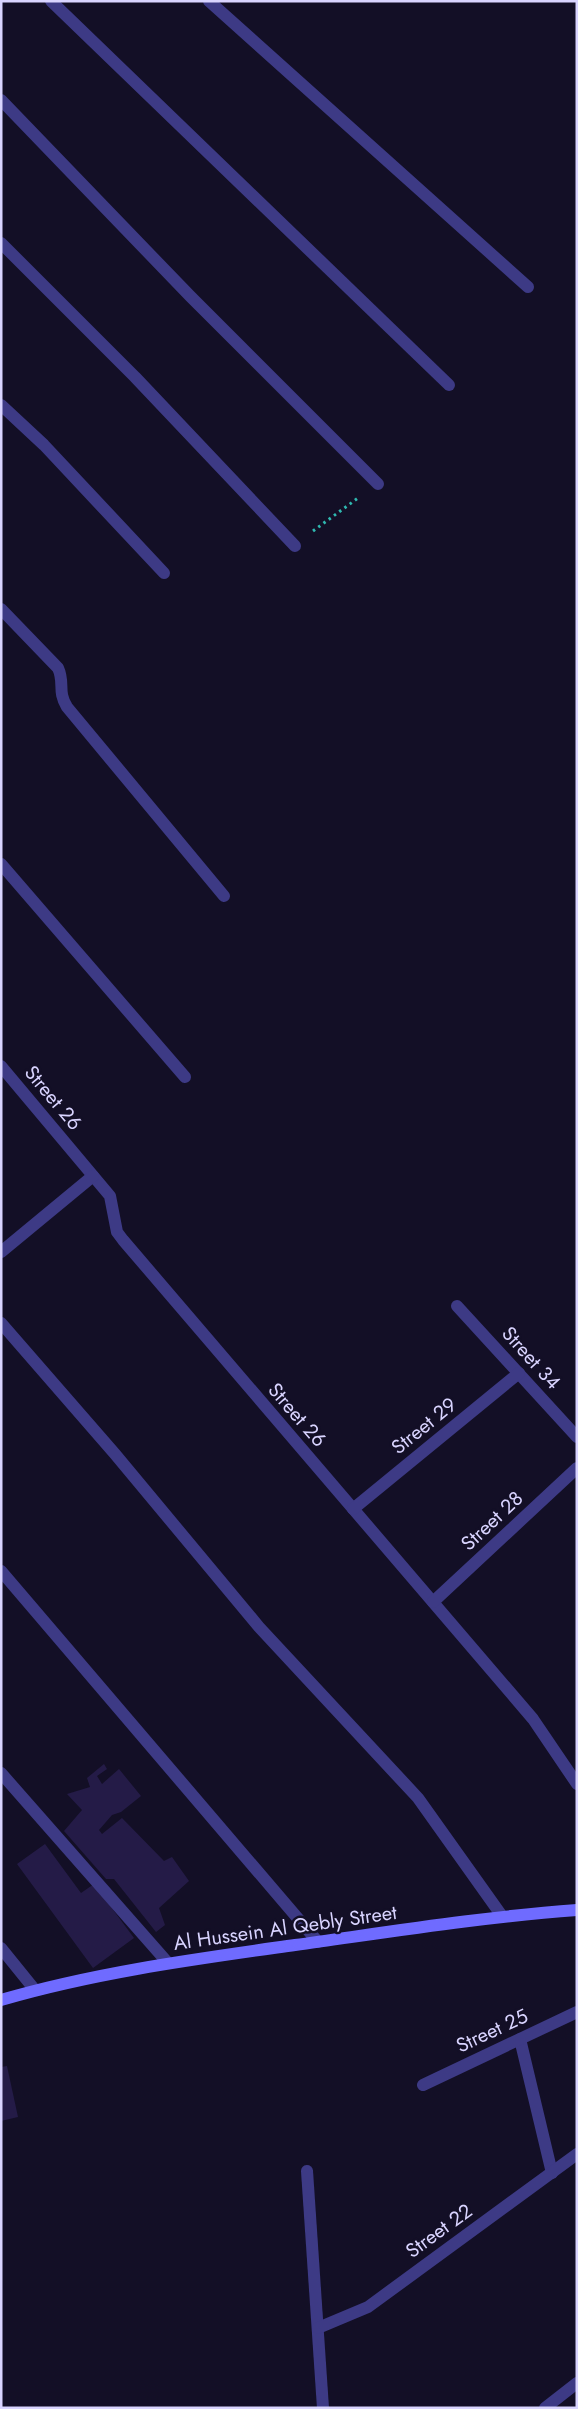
<svg xmlns="http://www.w3.org/2000/svg" width="578" height="2409" font-family="Jost,sans-serif">
  <style>
    .building { fill: #241b47 }
    .lines { fill: none; stroke-linecap: round; stroke-linejoin: round }
    .path { stroke: #2fb8b0; stroke-width: 3; stroke-dasharray: 2.5 4; stroke-linecap: butt }
    .minor { stroke: #3d3a85; stroke-width: 12 }
    .secondary { stroke: #6f6bff; stroke-width: 12 }
    .labels { text-anchor: middle; dominant-baseline: central; stroke-width: 5; stroke-linejoin: round; paint-order: stroke }
    .street-label { font-size: 20px; fill: #d9d4ff; stroke: #130f26 }
  </style>
  <rect width="100%" height="100%" fill="#130f26"/>
  <g class="building">
    <polygon points="104,1764 107,1769 97,1776 102,1784 119,1769 141,1796 121,1812 112,1815 99,1830 102,1834 122,1818 164,1861 172,1857 189,1881 159,1908 165,1925 156,1932 114,1879 106,1879 64,1831 82,1810 67,1794 90,1787 87,1778"/>
    <polygon points="45,1844 81,1893 94,1884 134,1938 93,1968 17,1864"/>
    <polygon points="7,2066 18,2117 1,2121 1,2067"/>
  </g>
  <g class="lines">
    <polyline class="path" points="313,531 358,498"/>
    <g class="minor">
      <polyline points="51,1 449,385"/>
      <polyline points="209,1 528,287"/>
      <polyline points="1,100 190,296 378,484"/>
      <polyline points="1,243 135,377 295,546"/>
      <polyline points="1,405 44,445 164,573"/>
      <path d="M1 609 58 668C65 683 57 691 67 707L224 896"/>
      <polyline points="1,864 185,1077"/>
      <polyline points="1,1066 110,1196 117,1232 123,1240 533,1719 577,1784"/>
      <polyline points="1,1252 93,1176"/>
      <polyline points="457,1306 577,1437"/>
      <polyline points="1,1323 115,1454 259,1627 418,1798 502,1916"/>
      <polyline points="353,1509 519,1373"/>
      <polyline points="1,1571 318,1942"/>
      <polyline points="433,1602 577,1468"/>
      <polyline points="1,1773 168,1963"/>
      <polyline points="1,1948 35,1990"/>
      <polyline points="520,2039 552,2173"/>
      <polyline points="423,2085 577,2012"/>
      <polyline points="307,2171 323,2408"/>
      <polyline points="318,2328 368,2307 577,2154"/>
      <polyline points="545,2408 577,2383"/>
    </g>
    <path class="secondary" d="M1 2000C97 1972 196 1959 295 1945 389 1932 482 1917 577 1910"/>
  </g>
  <g class="labels">
    <g class="street-label">
      <text transform="translate(53 1098) rotate(50)">Street 26</text>
      <text transform="translate(531 1358) rotate(48)">Street 34</text>
      <text transform="translate(297 1415) rotate(49)">Street 26</text>
      <text transform="translate(424 1426) rotate(-39)">Street 29</text>
      <text transform="translate(492 1521) rotate(-43)">Street 28</text>
      <text transform="translate(285 1928) rotate(-8)">Al Hussein Al Qebly Street</text>
      <text transform="translate(492 2031) rotate(-25)">Street 25</text>
      <text transform="translate(439 2231) rotate(-36)">Street 22</text>
    </g>
  </g>
  <rect width="578" height="2409" fill="none" stroke="#d9d4ff" stroke-width="5"/>
</svg>
